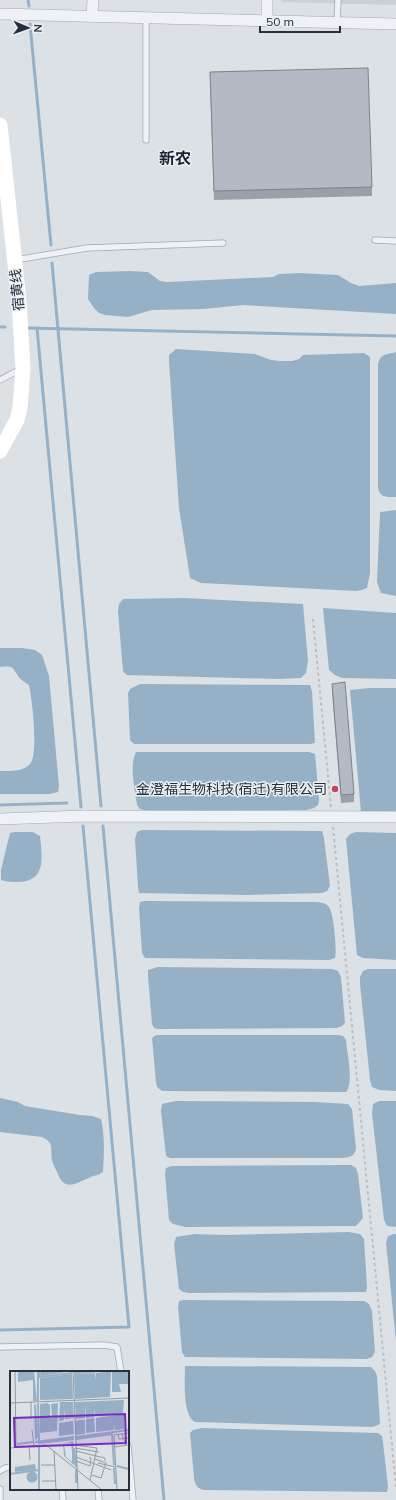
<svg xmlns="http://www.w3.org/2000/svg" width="396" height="1500" font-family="Mulish,'Noto Sans SC',sans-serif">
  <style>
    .built { fill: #cad0d8 }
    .water { fill: #96b1c6 }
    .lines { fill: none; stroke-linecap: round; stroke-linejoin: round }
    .stream { stroke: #96b1c6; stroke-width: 3 }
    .service-casing { stroke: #a2a8b0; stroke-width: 7 }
    .minor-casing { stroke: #a2a8b0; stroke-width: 12 }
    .path { stroke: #babfc5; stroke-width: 2; stroke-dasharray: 3 3; stroke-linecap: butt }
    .service { stroke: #eef1f5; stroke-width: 5.5 }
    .minor { stroke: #eef1f5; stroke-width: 11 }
    .secondary { stroke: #fff; stroke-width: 15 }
    .wall { fill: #9aa0a8 }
    .building { fill: #b3bac3; stroke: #7d8288 }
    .poi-dot { fill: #cc405f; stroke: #ebeff4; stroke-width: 1.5 }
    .labels { text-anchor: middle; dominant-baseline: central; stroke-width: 3; stroke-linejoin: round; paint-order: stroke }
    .street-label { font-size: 14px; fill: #26303c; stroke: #ebeff4 }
    .poi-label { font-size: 14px; fill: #26303c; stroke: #ebeff4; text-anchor: end }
    .quarter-label { font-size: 16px; font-weight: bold; fill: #18212d; stroke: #ebeff4 }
    .inset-river { fill: none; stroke: #96b1c6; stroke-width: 2 }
    .inset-road { fill: none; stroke: #939aa2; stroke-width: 1 }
    .view { fill: #7b2cbf; fill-opacity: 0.15; stroke: #7b2cbf; stroke-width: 2 }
    .inset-edge { fill: none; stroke: #26303c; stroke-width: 2 }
  </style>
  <rect width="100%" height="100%" fill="#dce1e6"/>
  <polygon class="built" points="282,0 396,0 396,5 281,2"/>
  <g class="water">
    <polygon points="129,271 148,272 160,281 167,282 273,277 279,274 299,273 338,275 351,283 359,286 396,283 396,314 243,305 204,309 152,310 128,317 105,315 99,313 94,308 88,299 89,275 96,272"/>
    <polygon points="176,349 255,354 271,360 280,361 292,361 299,359 303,355 364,353 370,357 370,573 367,588 362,590 356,591 201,583 190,578 179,508 169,362 169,355"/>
    <path d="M396 352V497C387 497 380 498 378 488V364C381 353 386 355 396 352Z"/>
    <polygon points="396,510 396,596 381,593 377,582 380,512"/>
    <polygon points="184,598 303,604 308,661 306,673 301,678 279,679 127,675 123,671 118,612 119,604 123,599"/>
    <polygon points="323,608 396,613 396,679 342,678 335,675 329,670"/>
    <path d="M0 648H22L35 650 42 655 49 676 59 786 58 792 50 794H0V771C9 771 23 772 30 764 39 754 32 699 29 685 25 682 21 680 18 676 11 666 14 666 0 667Z"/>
    <polygon points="140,684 310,685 312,691 315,743 310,744 134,744 130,740 128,693 130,689"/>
    <polygon points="369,688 396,688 396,812 361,812 350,690"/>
    <path d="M136 752H309L315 754 319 800 318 805 314 808 306 810 147 811 140 809 137 805C135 790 129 765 136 752Z"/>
    <polygon points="142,830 322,831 324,838 330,886 327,891 322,893 248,895 139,893 138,887 135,839 137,832"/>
    <path d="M14 832H33L40 836C42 856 47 881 19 882 13 882 7 882 1 880V870L10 833Z"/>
    <polygon points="356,832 396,833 396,960 363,958 357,955 346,839 350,834"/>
    <path d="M146 901 317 902C322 903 328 903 330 909 334 917 337 950 335 958L329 960 145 958 142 953 139 908 140 902Z"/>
    <polygon points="158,967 333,969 338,971 341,977 345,1023 342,1026 337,1028 158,1029 154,1028 152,1024 148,976 148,970"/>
    <polygon points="368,969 396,969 396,1091 379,1090 372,1087 370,1080 360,984 360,977 363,971"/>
    <path d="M156 1035H338L343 1036 346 1040C347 1053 354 1083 346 1092L162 1091 157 1087 156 1082 152 1038Z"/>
    <path d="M0 1098 18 1102 25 1106 80 1115 92 1116 101 1119C105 1137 104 1155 103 1172 98 1176 94 1175 89 1178 74 1184 64 1192 57 1172 55 1168 53 1164 52 1160 50 1149 55 1143 42 1137L0 1132Z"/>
    <path d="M176 1101 315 1102 348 1104 352 1109 356 1149C354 1156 351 1157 343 1158H170L166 1156 161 1111 162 1104Z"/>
    <polygon points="379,1101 396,1101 396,1227 387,1226 384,1220 372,1113 373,1104"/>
    <polygon points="351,1165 356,1168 358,1174 363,1218 356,1226 186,1227 173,1224 169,1220 165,1174 166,1168 172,1166"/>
    <polygon points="349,1232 360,1234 364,1239 367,1287 366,1292 189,1293 183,1292 179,1289 174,1244 176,1237 195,1234 224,1235"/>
    <polygon points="394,1234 396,1234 396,1341 386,1243 388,1236"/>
    <polygon points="184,1300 364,1301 369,1304 372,1311 375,1352 372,1357 367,1359 185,1357 182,1352 178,1307 179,1301"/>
    <path d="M185 1366 371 1367 375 1371 377 1376 380 1424 373 1427 195 1422C182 1415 185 1379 185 1366Z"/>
    <path d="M202 1428 378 1433 382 1436 383 1442 388 1487 387 1492 204 1490C197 1488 195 1485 194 1478L190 1433 193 1430Z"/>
  </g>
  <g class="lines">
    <g class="stream">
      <polyline points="28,0 29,6"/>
      <polyline points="30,24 51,245"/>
      <polyline points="52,263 101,806"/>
      <polyline points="0,327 5,327"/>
      <polyline points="26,328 396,336"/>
      <polyline points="37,328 81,807"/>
      <polyline points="0,805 67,803"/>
      <polyline points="103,826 164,1500"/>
      <polyline points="0,1330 129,1327 83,826"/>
    </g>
    <g class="service-casing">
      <g id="service">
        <polyline points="337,22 338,0"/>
        <polyline points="146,140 146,18"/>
        <polyline points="375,240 396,241"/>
        <polyline points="15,260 87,248 223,243"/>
        <polyline points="0,380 21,369"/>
        <polyline points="0,1347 104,1345 117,1347 121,1372"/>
        <polyline points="128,1446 133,1500"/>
        <polyline points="0,1471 5,1468 11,1467"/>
        <polyline points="0,1489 0,1500"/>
        <polyline points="62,1489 63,1500"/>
        <polyline points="98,1489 99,1500"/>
      </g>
    </g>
    <g class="minor-casing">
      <g id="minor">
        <polyline points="0,14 396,24"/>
        <polyline points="92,16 93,0"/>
        <polyline points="267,21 267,0"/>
        <polyline points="0,819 84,816 396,817"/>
      </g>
    </g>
    <g class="path">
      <polyline points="313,619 331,807"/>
      <polyline points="333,827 396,1488"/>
    </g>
    <use href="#service" class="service"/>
    <use href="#minor" class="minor"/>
    <polyline class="secondary" points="0,125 19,301 23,368 20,408 17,420 0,451"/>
  </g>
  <g class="wall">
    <polygon points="210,81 372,187 372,196 214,200"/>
    <polygon points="332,684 354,794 354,802 341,803 332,691"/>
  </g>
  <g class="building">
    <polygon points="368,68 372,187 214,191 210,72"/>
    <polygon points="345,682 354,794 341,795 332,684"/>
  </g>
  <circle class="poi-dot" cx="335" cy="789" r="4"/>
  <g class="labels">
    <g class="street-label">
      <text transform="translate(17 290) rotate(-95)">宿黄线</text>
    </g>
    <g class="poi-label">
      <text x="327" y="789">金澄福生物科技(宿迁)有限公司</text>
    </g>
    <g class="quarter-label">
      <text x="175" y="158">新农</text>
    </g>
  </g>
  <g transform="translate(10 1371)">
    <rect width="119" height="119" fill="#dce1e6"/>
    <path d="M8 0H24L27 30H23V9L8 11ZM30 0H62L31 5ZM101 0 100 26 65 28 64 3 85 2 86 9V2ZM102 0H119V13H109L111 21H102ZM62 3 63 28 30 29V7ZM114 29 113 42 85 45 84 38V46L76 47 75 33V47L66 48 65 31ZM50 31H63L64 47 55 48 54 38V49L49 50ZM37 32 40 34V47H46L42 46 41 33 48 32 47 60 30 62V33ZM26 33 28 66 25 69 24 34ZM114 43V58L105 59V54L104 59 86 61V47ZM84 47 85 61 76 62V48ZM69 49H75V63L66 64 65 50ZM63 50 64 63 49 65V52ZM63 70 65 92 64 94 54 85 53 73ZM61 72 62 81V91L56 86 54 73ZM25 93 26 99 5 101V96ZM16.5 106a5.5 5.5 0 1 1 11 0a5.5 5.5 0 1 1-11 0Z" fill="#96b1c6" fill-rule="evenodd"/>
    <path class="inset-river" d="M28 0V30M29 0 30 6 62 2M64 2 90 0M28 32 29 73M66 66 119 59M66 68 102 63 104 94M25 71 64 66M29 72 64 68M7 73 23 71M29 75V119M64 77 66 96M107 95 119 98M104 97 105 113M66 99V112M0 103 29 99"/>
    <path class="inset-road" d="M5 0 6 77M63 0 68 119M21 31V48M0 32 119 27M22 59 24 74M108 63 109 68 119 67M112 63 116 75M65 74 87 77 80 109M19 75 20 89M104 76 119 74M0 77 36 74 92 119M65 77 89 81M44 80 46 119M66 80 86 85M86 85 95 87V90M66 86 101 99M66 90 80 95 81 87H79M88 92 105 96M31 94H45M82 104 91 107 96 92 85 88M32 110H45M107 119 104 64 119 62"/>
    <path class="view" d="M115 43 116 72 5 76 4 47Z"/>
    <rect width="119" height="119" class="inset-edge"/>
  </g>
  <g transform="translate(28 28) rotate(92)" stroke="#ebeff4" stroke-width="3" paint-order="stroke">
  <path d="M0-3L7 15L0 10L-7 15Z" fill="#26303c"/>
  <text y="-6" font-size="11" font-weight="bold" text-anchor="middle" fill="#26303c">N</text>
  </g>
  <path d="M260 26v6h80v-6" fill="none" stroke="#26303c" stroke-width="2"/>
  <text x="266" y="26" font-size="12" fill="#26303c" stroke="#ebeff4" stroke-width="3" paint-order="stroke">50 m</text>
</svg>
